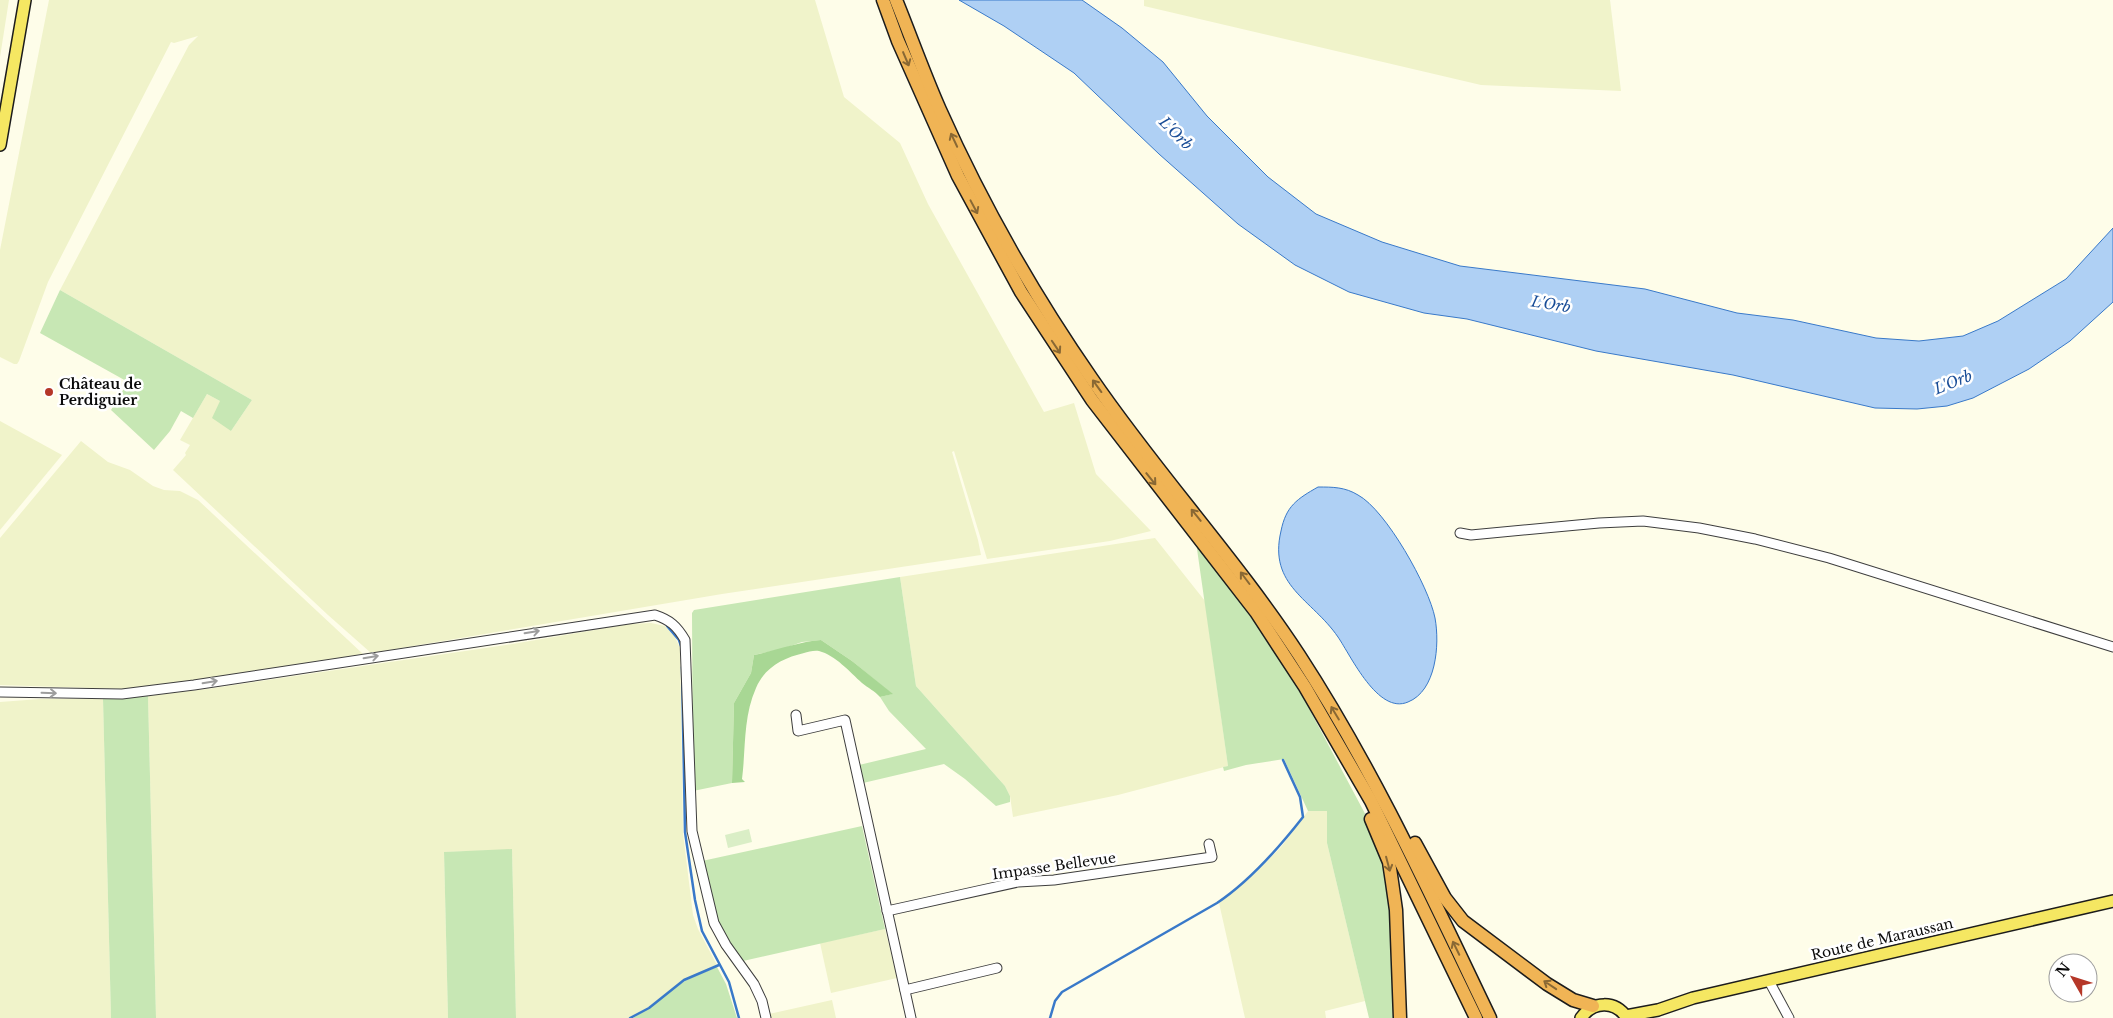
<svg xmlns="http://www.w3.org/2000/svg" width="2113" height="1018" font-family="'Libre Baskerville',serif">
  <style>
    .farmland { fill: #f0f3ca }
    .green { fill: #c7e7b4 }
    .forest { fill: #a8d794 }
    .pitch { fill: #daeec6 }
    .water { fill: #afd0f4; stroke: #3979c9 }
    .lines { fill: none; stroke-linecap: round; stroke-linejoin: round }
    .stream { stroke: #3979c9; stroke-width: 2.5 }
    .minor-casing { stroke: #3e3e3e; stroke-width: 11 }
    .major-casing { stroke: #1c1c1c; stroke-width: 14 }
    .highway-casing { stroke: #1c1c1c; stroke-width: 15 }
    .minor { stroke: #fff; stroke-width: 9 }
    .major { stroke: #f5e762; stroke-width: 11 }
    .highway { stroke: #f0b455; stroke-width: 12 }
    .oneway { stroke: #896834 }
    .oneway2 { stroke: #9d9d9d }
    .poi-dot { fill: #b53728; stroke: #fff; stroke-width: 2 }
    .labels { text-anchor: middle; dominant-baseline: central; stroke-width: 5; stroke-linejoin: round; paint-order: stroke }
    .poi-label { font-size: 14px; font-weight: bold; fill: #0b0b0b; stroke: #fff; text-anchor: start }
    .street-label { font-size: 14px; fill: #0b0b0b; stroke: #fff }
    .water-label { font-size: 15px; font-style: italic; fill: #194d97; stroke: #fff }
  </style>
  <rect width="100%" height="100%" fill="#fefde9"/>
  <g class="farmland">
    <polygon points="0,0 9,0 0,57"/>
    <polygon points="49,0 815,0 844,97 900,143 928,204 1044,412 1074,403 1096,474 1151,531 1110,541 987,559 954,451 952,452 978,540 981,555 722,594 371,653 328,615 173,470 186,455 185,453 190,445 180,440 207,394 220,401 231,431 252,400 60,290 189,45 198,36 174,43 171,42 48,282 19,361 17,364 14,364 0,357 0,250"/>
    <polygon points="1144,0 1610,0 1621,91 1481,85 1144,6"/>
    <polygon points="0,421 62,455 0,530"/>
    <polygon points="81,441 108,462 130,470 153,486 164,490 180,491 198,500 363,654 202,679 124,689 0,685 0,538"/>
    <polygon points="1155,538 1205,601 1228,766 1118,795 1013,817 1010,796 1005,786 916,686 900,577"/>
    <polygon points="651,623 665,626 675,637 680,648 683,833 693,915 698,929 717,965 683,980 647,1008 628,1018 516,1018 512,850 444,852 448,1018 156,1018 148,696 207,689 506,645 630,624"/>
    <polygon points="40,699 103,699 111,1018 0,1018 0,702"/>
    <polygon points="1308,811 1327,811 1327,843 1365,1001 1325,1011 1326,1018 1245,1018 1219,903 1257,871 1281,847"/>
    <polygon points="885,929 897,978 831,993 820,943"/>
    <polygon points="832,1000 836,1018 770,1018 769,1014"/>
  </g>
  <g class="green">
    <polygon points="60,290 252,400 231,431 212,418 220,401 207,394 193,418 181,411 170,431 154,450 111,410 128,382 40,333"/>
    <polygon points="1196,542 1266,638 1297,686 1370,823 1386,866 1390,888 1396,1018 1369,1018 1327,843 1327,811 1308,811 1284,759 1246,765 1224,771 1223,767 1228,766"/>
    <polygon points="900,577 916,686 1005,786 1010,796 1010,802 996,806 965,779 944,764 863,783 859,765 926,749 889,711 880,697 892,694 852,661 821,640 802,642 782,649 754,655 751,673 734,703 732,783 693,791 692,613 694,610"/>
    <polygon points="148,696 156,1018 111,1018 103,699"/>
    <polygon points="862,826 885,929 743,961 725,937 718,921 702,861"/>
    <polygon points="512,849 516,1018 448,1018 444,852"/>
    <path d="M717 967 726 984 737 1018H633C650 1008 660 999 675 988 687 978 703 973 717 967Z"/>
  </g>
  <path class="forest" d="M821 640 852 661 893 694 880 697C875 691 868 688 862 683 850 672 835 655 819 651 814 650 808 652 804 653 783 658 765 667 756 688 743 717 746 748 742 779L745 782 732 783 734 703 751 673 754 655C777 650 798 642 821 640Z"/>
  <polygon class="pitch" points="749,829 752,842 728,848 725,835"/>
  <g class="water">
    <polygon points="959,0 1082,0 1122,28 1163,62 1207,116 1268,177 1316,214 1382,242 1460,266 1645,289 1737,313 1793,320 1876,338 1919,341 1963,336 1998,321 2066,279 2113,228 2113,302 2070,341 2029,369 1973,398 1947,406 1917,409 1875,408 1733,375 1596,351 1467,319 1424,313 1349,292 1295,265 1238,224 1159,154 1074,73 1004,26"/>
    <path d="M1318 487C1333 487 1345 487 1358 495 1386 510 1429 587 1435 618 1440 645 1436 691 1408 702 1378 715 1351 656 1338 637 1312 599 1268 586 1281 531 1286 506 1297 499 1318 487Z"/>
  </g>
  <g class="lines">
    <g class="stream">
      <polyline points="667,626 679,640 681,646"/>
      <polyline points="682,667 685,832 695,900 702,931 729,982 739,1018"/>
      <polyline points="630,1018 649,1008 684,980 719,965"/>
      <path d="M1050 1018 1055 1001 1062 992 1217 903C1250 881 1278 849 1303 817L1300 797 1283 760"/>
    </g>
    <g class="minor-casing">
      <g id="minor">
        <polyline points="1460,533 1471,535 1599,523 1643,521 1699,528 1755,539 1829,558 2113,647"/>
        <path d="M0 692 122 694 194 685 655 615C670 620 677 626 685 640L692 831 714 923 726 945 754 984 762 1001 766 1018"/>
        <polyline points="796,715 798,731 845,720 911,1018"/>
        <polyline points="887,911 1018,882 1054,880 1212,857 1209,844"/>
        <polyline points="1769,981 1789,1018"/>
        <polyline points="905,990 997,968"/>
      </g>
    </g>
    <g class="major-casing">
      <g id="major">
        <polyline points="0,145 25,0"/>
        <polyline points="1626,1016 1658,1010 1693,998 2113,901"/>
        <path d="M1581 1018C1593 1001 1615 1000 1627 1018"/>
      </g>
    </g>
    <g class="highway-casing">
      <g id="highway">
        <polyline points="883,0 898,41 958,176 1021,292 1092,400 1256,612 1305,687 1371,801 1476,1018"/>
        <path d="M896 0C911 37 924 74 940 110 982 204 1033 294 1092 379 1157 474 1236 559 1299 655 1374 770 1431 895 1490 1018"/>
        <polyline points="1371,819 1389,862 1392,882 1396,910 1400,1018"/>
        <polyline points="1415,843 1445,898 1463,921 1547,984 1573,1000 1593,1006"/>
      </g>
    </g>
    <use href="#minor" class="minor"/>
    <use href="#major" class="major"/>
    <use href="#highway" class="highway"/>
  </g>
  <defs><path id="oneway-shaft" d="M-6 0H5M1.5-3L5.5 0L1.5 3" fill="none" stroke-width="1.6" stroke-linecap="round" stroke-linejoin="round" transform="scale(1.25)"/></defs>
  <g class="oneway">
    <use href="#oneway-shaft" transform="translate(906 59) rotate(67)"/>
    <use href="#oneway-shaft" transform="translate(954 140) rotate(-115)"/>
    <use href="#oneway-shaft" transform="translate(974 207) rotate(62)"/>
    <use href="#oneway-shaft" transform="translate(1056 347) rotate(56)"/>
    <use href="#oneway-shaft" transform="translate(1097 386) rotate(-126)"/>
    <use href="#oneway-shaft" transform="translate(1151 479) rotate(51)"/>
    <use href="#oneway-shaft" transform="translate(1196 515) rotate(-129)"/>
    <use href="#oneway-shaft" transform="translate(1245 578) rotate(-127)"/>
    <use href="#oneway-shaft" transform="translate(1335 713) rotate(-121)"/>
    <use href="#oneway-shaft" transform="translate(1388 864) rotate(75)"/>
    <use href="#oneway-shaft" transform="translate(1456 948) rotate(-116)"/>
    <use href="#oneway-shaft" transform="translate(1550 985) rotate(-146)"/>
  </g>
  <g class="oneway2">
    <use href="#oneway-shaft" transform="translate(532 632) rotate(-9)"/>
    <use href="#oneway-shaft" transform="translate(371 657) rotate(-9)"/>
    <use href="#oneway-shaft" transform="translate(210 682) rotate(-9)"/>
    <use href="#oneway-shaft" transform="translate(49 693) rotate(2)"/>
  </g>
  <circle class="poi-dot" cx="49" cy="392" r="5"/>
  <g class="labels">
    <g class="poi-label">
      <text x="59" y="384">Château de<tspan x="59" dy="16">Perdiguier</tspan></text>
    </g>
    <g class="street-label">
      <text transform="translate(1054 866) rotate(-8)">Impasse Bellevue</text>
      <text transform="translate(1882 939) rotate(-13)">Route de Maraussan</text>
    </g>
    <g class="water-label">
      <text transform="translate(1176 133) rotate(45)">L'Orb</text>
      <text transform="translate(1551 304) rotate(9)">L'Orb</text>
      <text transform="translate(1953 382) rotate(-22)">L'Orb</text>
    </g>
  </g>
  <g transform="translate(2073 978) rotate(309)"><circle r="24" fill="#ffffff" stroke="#9d9d9d"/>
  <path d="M0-4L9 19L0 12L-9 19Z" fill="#b53728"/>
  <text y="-8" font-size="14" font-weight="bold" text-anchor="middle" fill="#0b0b0b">N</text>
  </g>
</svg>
